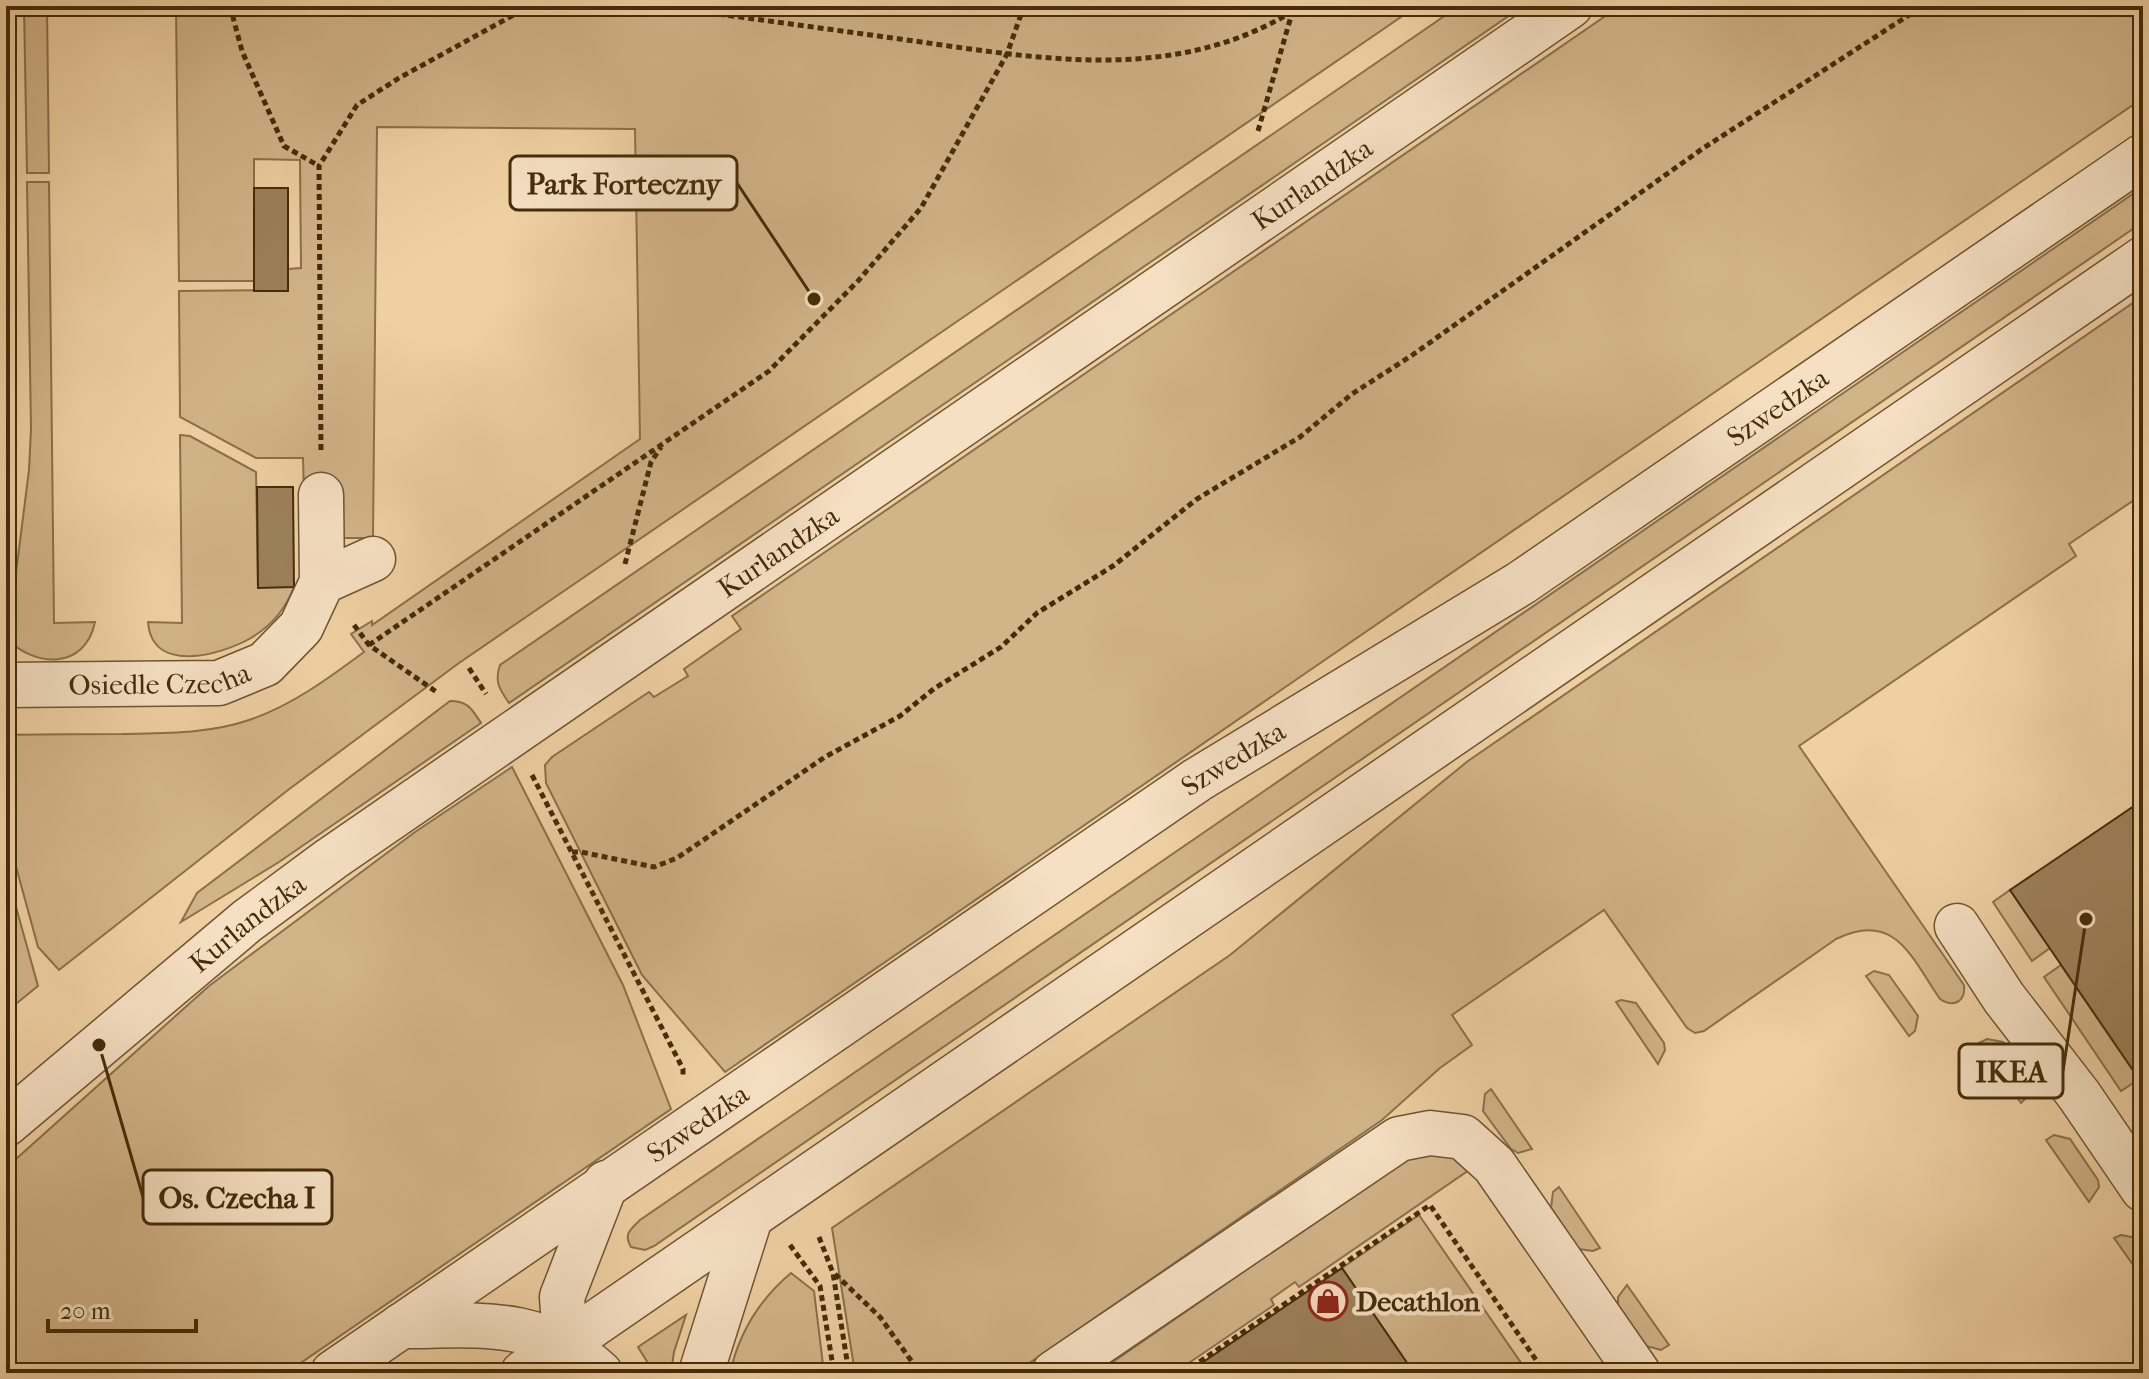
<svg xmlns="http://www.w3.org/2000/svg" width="2149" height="1379" font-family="'IM FELL French Canon',serif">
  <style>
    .green { fill: #d2b489; stroke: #8b704a; stroke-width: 2 }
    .building { fill: #9d815a; stroke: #442c0a; stroke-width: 2 }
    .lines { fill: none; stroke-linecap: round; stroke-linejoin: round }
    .minor-casing { stroke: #6f5530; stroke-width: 47 }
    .path { stroke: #442c0a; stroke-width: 5; stroke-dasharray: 6 4; stroke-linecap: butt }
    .minor { stroke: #f5e0c3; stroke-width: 44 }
    .labels { text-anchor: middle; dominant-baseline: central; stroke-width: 8; stroke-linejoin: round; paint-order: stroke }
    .street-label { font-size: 28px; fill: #442c0a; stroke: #f5e0c3 }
    .poi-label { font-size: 28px; font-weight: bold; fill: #442c0a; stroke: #f5e0c3; text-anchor: start }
    .leader { fill: none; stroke: #442c0a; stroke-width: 3 }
    .callout-dot { fill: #442c0a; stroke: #f5e0c3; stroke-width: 3 }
    .callout { fill: #f5e0c3; stroke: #442c0a; stroke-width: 3 }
    .callout-label { font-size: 30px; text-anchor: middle; font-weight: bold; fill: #442c0a }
  </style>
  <rect width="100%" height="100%" fill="#efd0a3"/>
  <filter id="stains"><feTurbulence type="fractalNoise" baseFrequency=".0025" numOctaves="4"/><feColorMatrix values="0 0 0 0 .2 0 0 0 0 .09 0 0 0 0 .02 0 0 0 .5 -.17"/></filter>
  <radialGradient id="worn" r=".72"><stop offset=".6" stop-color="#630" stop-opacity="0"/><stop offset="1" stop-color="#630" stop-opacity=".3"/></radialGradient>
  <g class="green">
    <polygon points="24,6 47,6 49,173 27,173"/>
    <path d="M176 6H1417L459 663 288 790 59 970 38 947 6 830V735C45 734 83 734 122 734 165 733 208 734 249 720 291 706 329 678 364 652L351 634 372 621V625L640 439 635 129 377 127 373 538H343L304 495 303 458H256L180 417 179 291 288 290V269L301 268 300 160 254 159V281H179Z"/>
    <path d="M1459 6H1523L509 703C500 690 494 682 500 665Z"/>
    <polygon points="1620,6 2143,6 2143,98 725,1072 642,975 546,783 545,765 552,757 649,692 654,697 688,676 684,669 741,629 732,616"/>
    <path d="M27 182H49L54 623 95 622C85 670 35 668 6 638V613L16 573 29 470 31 429Z"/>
    <path d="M2143 187V222L654 1246 645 1250 631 1247C623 1234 631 1229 640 1220Z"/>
    <path d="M2143 296V494L2069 544 2076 556 1799 746 1964 985C1966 1002 1953 1008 1940 999 1911 957 1895 910 1836 939L1704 1031 1695 1033 1687 1028 1604 910 1452 1015 1472 1045 1440 1068 1382 1120 1015 1373H855L832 1228 1230 955 1468 761Z"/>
    <path d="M180 435 190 436 256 472 258 587H294C286 608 271 626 251 638 221 655 152 675 148 622L182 623Z"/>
    <path d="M450 701C468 701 472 709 481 723L279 862 181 922 197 893Z"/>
    <polygon points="512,767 623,985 671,1109 286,1373 6,1373 6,1168 209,986 415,832"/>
    <polygon points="6,871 38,986 6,1012"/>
    <polygon points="2010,890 2050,948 2032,961 1993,902"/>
    <polygon points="2061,965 2139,1079 2121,1091 2044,977"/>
    <polygon points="1874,971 1889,975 1918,1016 1915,1031 1909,1036 1866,976"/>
    <polygon points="1621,1000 1636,1003 1664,1043 1665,1050 1658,1064 1616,1002"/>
    <polygon points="1987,1039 2003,1042 2030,1081 2027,1097 2021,1103 1979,1043"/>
    <polygon points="1491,1089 1532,1149 1518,1153 1511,1149 1483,1111 1485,1094"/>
    <polygon points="2054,1135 2070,1139 2098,1180 2099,1187 2089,1202 2046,1140"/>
    <polygon points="1426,1151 1457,1158 1469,1170 1299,1287 1295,1282 1271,1299 1274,1305 1180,1369 1176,1364 1163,1373 1097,1373 1411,1156"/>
    <polygon points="1559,1187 1600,1248 1593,1251 1579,1249 1551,1208 1553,1192"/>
    <polygon points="1419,1215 1528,1373 1414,1373 1342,1268"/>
    <polygon points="2121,1235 2137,1238 2143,1246 2143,1279 2114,1238"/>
    <path d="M791 1273 814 1291 824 1373H730C739 1333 760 1299 791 1273Z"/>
    <polygon points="1627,1285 1669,1345 1661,1350 1646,1346 1618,1305 1618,1297"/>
    <polygon points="686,1315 674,1352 671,1373 654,1373 638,1347"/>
  </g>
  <g class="building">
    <rect x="254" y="188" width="34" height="103"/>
    <polygon points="257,487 293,487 294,587 258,588"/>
    <polygon points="2143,800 2143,1085 2010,890"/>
    <polygon points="1342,1268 1414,1373 1187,1373"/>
  </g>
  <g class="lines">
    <g class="minor-casing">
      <g id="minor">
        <polyline points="322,582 373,559"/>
        <path id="s1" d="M6 685 219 683 265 664 301 627 322 582 321 495"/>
        <polyline points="1957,926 2004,998 2079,1095 2143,1189"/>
        <path id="s2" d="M6 1124 247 921 331 859 1570 6"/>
        <path d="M401 1326C479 1326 538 1316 600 1373"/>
        <polyline points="567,1369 562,1297 606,1183"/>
        <path id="s3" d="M333 1373 1197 780 1521 583 2143 156"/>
        <polyline points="523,1373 2143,259"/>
        <polyline points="701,1373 750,1218"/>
        <polyline points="1054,1373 1399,1139 1430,1133 1463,1137 1494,1165 1638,1373"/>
      </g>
    </g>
    <g class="path">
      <polyline points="230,6 242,51 284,146 319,166"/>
      <path d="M659 6C740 17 820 28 900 39 1037 58 1177 87 1301 6"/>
      <polyline points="1258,131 1292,13"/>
      <polyline points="321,450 319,166 357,105 399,78 530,6"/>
      <polyline points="625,564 651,462 661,447"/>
      <polyline points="354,625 369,645 438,693"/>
      <polyline points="369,645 769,371 858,281 921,208 1007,54 1024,6"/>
      <polyline points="469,668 486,694"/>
      <polyline points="532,775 683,1069 683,1077"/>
      <polyline points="572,852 581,852 654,867 677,858 825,757 900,716 935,688 1001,647 1037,613 1113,566 1197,499 1300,437 1352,394 1411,356 1702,149 1923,6"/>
      <polyline points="819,1237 833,1273 849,1373"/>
      <polyline points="790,1245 820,1286 834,1373"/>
      <polyline points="835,1274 880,1317 920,1373"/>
      <polyline points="1183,1373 1430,1205 1545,1373"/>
    </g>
    <use href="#minor" class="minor"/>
  </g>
  <defs>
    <g id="shop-ring" transform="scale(2)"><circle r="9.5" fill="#f5e0c3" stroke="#8f2418" stroke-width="1.5"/><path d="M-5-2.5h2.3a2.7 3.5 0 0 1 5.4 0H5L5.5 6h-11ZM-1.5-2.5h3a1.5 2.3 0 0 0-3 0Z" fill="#8f2418"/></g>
  </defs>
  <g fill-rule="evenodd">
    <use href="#shop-ring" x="1328" y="1301"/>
  </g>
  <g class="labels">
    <g class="street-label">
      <text stroke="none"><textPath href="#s2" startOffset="1610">Kurlandzka</textPath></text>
      <text stroke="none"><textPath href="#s3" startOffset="1738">Szwedzka</textPath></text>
      <text stroke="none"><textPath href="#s2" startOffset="962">Kurlandzka</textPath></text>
      <text stroke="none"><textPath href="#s1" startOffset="154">Osiedle Czecha</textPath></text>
      <text stroke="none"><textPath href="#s3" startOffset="1090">Szwedzka</textPath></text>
      <text stroke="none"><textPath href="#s2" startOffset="314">Kurlandzka</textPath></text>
      <text stroke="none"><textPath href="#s3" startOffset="442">Szwedzka</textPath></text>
    </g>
    <g class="poi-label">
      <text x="1356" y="1301">Decathlon</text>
    </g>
  </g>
  <path class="leader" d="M814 299L737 183M2086 919L2063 1071M99 1045L143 1197"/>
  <g class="callout-dot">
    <circle cx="814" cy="299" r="8"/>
    <circle cx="2086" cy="919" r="8"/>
    <circle cx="99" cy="1045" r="8"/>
  </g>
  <g class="callout">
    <rect x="510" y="156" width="227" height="54" rx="8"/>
    <rect x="1959" y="1044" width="104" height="54" rx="8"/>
    <rect x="143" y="1170" width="189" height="54" rx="8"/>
  </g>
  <g class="callout-label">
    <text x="624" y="194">Park Forteczny</text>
    <text x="2011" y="1082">IKEA</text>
    <text x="237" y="1208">Os. Czecha I</text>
  </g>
  <rect width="2149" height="1379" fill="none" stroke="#efd0a3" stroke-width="32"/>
  <rect x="8" y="8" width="2133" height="1363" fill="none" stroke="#442c0a" stroke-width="4"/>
  <rect x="16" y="16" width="2117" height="1347" fill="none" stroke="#442c0a" stroke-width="2"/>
  <path d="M48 1319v12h148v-12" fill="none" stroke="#442c0a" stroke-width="4"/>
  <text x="60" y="1319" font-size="24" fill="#442c0a" stroke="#f5e0c3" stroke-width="6" paint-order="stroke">20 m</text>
  <rect width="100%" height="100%" filter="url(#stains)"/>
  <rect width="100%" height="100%" fill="url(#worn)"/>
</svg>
